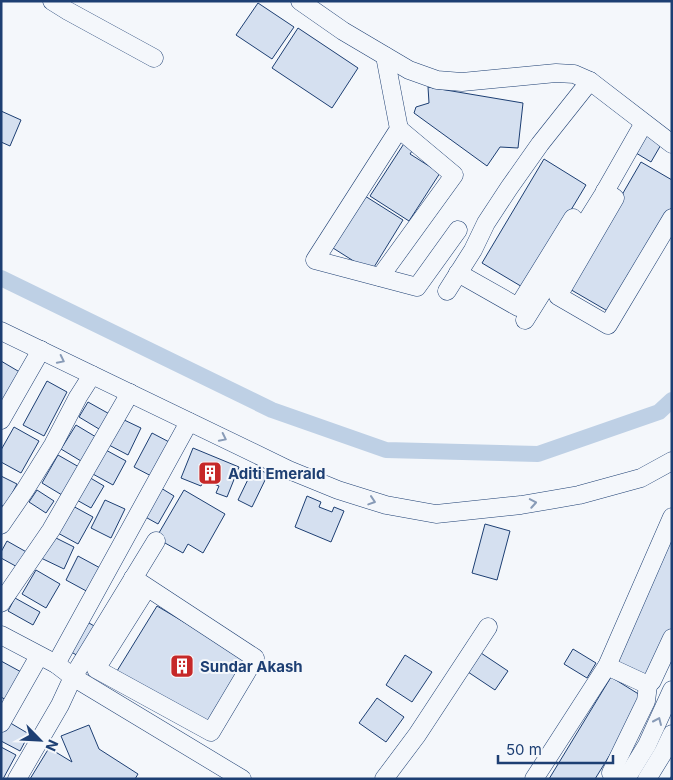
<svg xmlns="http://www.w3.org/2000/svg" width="673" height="780" font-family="Inter,sans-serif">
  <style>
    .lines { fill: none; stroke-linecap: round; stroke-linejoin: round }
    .canal { stroke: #bed0e5; stroke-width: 16 }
    .building { fill: #d5e0f0; stroke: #1d3f73 }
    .minor-casing { stroke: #1d3f73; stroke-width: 19 }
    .minor { stroke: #f4f7fb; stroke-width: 18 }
    .wall { stroke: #1d3f73; stroke-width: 2.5 }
    .oneway { stroke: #889bb7 }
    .labels { text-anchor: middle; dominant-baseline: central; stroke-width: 4; stroke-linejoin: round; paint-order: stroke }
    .poi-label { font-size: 15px; font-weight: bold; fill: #1d3f73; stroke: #f4f7fb; text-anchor: start }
  </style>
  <rect width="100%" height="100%" fill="#f4f7fb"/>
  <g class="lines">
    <polyline class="canal" points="1,278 272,410 386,450 538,454 659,412 672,400"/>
  </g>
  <g class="building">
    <polygon points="258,3 294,27 272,59 236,35"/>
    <polygon points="298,28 358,68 332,108 272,68"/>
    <polygon points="428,87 523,103 518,148 500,147 487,166 414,113 416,107 429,103"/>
    <polygon points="1,111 21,120 10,146 1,142"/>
    <polygon points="647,134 662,143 651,162 636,153"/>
    <polygon points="405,142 414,148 410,154 440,173 409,221 370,196"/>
    <polygon points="544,159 586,185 524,288 482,263"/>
    <polygon points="641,162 672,180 672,207 611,313 568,288"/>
    <polygon points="365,196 403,220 371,272 333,248"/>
    <polygon points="1,361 23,374 1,411"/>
    <polygon points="47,381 67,392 44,436 23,425"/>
    <polygon points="88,402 113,416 104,432 79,417"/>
    <polygon points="120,418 141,428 128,455 107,444"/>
    <polygon points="76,425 101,440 86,464 61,449"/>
    <polygon points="14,427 39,441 21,473 1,462 1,450"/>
    <polygon points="152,433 173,444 155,478 134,467"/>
    <polygon points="193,448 239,467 227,497 216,493 219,486 204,480 201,486 181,478"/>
    <polygon points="104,449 126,461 113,485 91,473"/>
    <polygon points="58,455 79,467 62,495 42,483"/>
    <polygon points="254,467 268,474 252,507 238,500"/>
    <polygon points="1,476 17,484 5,507 1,505"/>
    <polygon points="87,476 104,486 91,508 75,499"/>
    <polygon points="156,485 174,496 158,524 140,514"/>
    <polygon points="37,490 54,501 46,513 29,502"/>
    <polygon points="184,490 225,514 203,553 188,544 183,553 156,538"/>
    <polygon points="307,496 321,502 319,507 332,512 334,507 344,511 331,542 295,527"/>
    <polygon points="105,500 125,509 111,538 91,528"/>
    <polygon points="71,505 93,517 78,544 56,532"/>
    <polygon points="485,524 510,531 497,580 472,573"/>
    <polygon points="672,535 672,631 648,682 612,666"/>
    <polygon points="52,536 74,547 64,569 41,558"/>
    <polygon points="7,541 30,554 21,569 1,558 1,552"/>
    <polygon points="78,556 102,569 90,593 66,580"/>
    <polygon points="36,570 60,584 46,608 22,594"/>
    <polygon points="15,598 40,612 33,625 8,611"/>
    <polygon points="157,606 248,660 207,724 117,671"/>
    <polygon points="82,619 96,627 80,657 66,649"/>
    <polygon points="573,649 596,663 587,678 564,664"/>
    <polygon points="481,653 508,671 495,690 468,672"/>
    <polygon points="405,655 432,672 412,702 386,685"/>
    <polygon points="1,661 23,673 8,701 1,697"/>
    <polygon points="611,677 645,698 595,779 549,779"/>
    <polygon points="377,698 404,717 386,742 359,723"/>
    <polygon points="7,721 29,734 20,751 1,741 1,731"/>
    <polygon points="89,725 99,749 138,774 135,779 30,779 49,748 72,762 61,736"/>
    <polygon points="1,747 16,755 3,779 1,779"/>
  </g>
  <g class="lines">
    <g class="minor-casing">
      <g id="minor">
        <polyline points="52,1 68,11 154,58"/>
        <polyline points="300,1 343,31 409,70 437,80 462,82 556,73 574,74 590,81 672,144"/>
        <polyline points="385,56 399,129 315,260 417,287 458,230"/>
        <polyline points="605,191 615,198 558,296 608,325 672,218"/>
        <polyline points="458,273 518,307 573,218"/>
        <polyline points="380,277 454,175 399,129"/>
        <polyline points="447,291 473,250 486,223 509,188 540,144 590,81"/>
        <polyline points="525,320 603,195 644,123"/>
        <polyline points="1,331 289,470 338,490 386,505 436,514 521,505 579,495 641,478 672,461"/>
        <polyline points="1,420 41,350"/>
        <polyline points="1,525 25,490 53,445 78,397 92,375"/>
        <polyline points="133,578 255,658 211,732 96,669 147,588"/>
        <polyline points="1,603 51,530 130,393"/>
        <polyline points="1,635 56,664 73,677 242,779"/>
        <polyline points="56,664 189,422"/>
        <polyline points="607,666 648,685 652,681 672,638"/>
        <polyline points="1,723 39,656"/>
        <polyline points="611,773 646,701 648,685"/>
        <polyline points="17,779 60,705 73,677 156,541"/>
        <polyline points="384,779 417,735 488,627"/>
        <polyline points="534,779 607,666 672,517"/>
        <polyline points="626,779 647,745 672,690"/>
        <polyline points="647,779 663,753 672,734"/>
      </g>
    </g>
    <use href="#minor" class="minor"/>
    <polyline class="wall" points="671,779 672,777"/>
  </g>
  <defs><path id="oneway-chevron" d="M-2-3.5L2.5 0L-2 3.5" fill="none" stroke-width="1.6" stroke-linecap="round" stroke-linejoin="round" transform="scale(1.25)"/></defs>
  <g class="oneway">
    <use href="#oneway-chevron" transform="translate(61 360) rotate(26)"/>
    <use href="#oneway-chevron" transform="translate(223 438) rotate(26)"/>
    <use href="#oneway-chevron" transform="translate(372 501) rotate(18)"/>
    <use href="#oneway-chevron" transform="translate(533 503) rotate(-10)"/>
    <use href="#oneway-chevron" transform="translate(658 721) rotate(-66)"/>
  </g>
  <defs>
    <g id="building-square" transform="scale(1.25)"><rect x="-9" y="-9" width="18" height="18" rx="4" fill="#c62828" stroke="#f4f7fb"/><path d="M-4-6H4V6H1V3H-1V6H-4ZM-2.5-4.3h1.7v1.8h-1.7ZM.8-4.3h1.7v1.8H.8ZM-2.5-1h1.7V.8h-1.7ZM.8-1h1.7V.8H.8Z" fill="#fff"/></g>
  </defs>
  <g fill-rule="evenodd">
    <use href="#building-square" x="210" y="473"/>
    <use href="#building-square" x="182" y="666"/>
  </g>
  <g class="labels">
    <g class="poi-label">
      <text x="228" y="473">Aditi Emerald</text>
      <text x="200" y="666">Sundar Akash</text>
    </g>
  </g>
  <rect width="673" height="780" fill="none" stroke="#1d3f73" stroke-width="5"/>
  <g transform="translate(40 740) rotate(114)" stroke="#f4f7fb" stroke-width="4" paint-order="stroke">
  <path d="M0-4L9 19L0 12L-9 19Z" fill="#1d3f73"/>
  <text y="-8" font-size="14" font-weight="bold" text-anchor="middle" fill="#1d3f73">N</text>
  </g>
  <path d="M498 755v8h115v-8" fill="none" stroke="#1d3f73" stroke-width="2.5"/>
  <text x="506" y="755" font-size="15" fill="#1d3f73" stroke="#f4f7fb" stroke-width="4" paint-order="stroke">50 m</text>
</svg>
